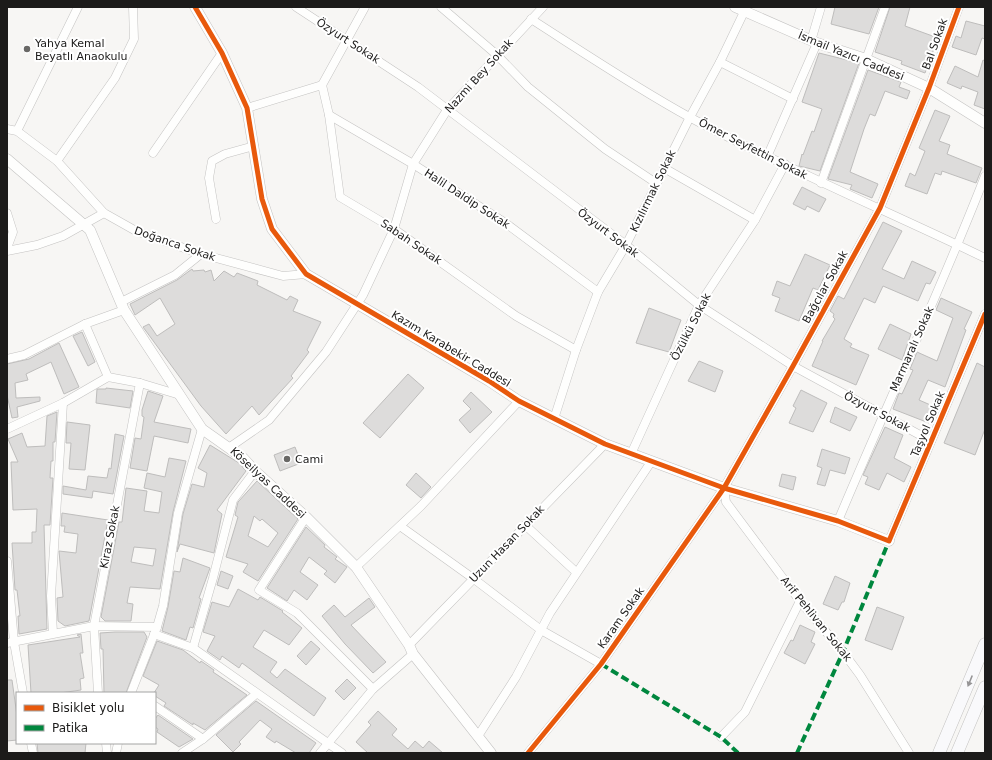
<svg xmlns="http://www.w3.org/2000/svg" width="992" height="760" font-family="'DejaVu Sans',sans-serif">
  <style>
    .building { fill: #dddcdb; stroke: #bebdbc; fill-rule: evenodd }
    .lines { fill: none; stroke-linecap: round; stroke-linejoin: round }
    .minor-casing { stroke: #c4c3c2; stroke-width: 9 }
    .tertiary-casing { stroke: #c4c3c2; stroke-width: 11 }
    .secondary-casing { stroke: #c4c3c2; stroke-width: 13 }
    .minor { stroke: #fefefd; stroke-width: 8 }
    .tertiary { stroke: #fefefd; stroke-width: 10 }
    .secondary { stroke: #f9f9fb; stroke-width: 12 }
    .quiet { stroke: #00873e; stroke-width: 4; stroke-dasharray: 8 4; stroke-linecap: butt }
    .cycleway-casing { stroke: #fff; stroke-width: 8 }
    .cycleway { stroke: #e8590c; stroke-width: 5 }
    .oneway { fill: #969596 }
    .poi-dot { fill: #696866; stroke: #fff; stroke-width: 1.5 }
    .labels { text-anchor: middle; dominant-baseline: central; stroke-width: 4; stroke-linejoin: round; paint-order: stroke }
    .street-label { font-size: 11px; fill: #1c1b1a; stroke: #fff }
    .poi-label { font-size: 11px; fill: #1c1b1a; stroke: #fff; text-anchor: start }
  </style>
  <rect width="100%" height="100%" fill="#f7f6f4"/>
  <g class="building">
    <polygon points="835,7 879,7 869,34 831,24"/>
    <polygon points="890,7 910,7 905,26 938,38 925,73 901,64 902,61 875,52"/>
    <polygon points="966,21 985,26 985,39 982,38 976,55 952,47 956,36 961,38"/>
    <polygon points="819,53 859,63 820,171 799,166 802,154 803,155 812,131 814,132 822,109 802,102"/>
    <polygon points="983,60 985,61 985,109 974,105 978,92 962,86 961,89 947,83 955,66 978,77"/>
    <polygon points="868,70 901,82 899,87 910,91 907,99 885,91 875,116 870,114 864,129 850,172 878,184 872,198 850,189 852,185 828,179"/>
    <polygon points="935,110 950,116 939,141 950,145 947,154 982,168 976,183 942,171 941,175 935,173 927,194 905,186 910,173 915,176 925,151 919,148"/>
    <polygon points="802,187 826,199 819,212 807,206 805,210 793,204"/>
    <polygon points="883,222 902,231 882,269 904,279 912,261 936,272 930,284 926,283 918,301 883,286 875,303 864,298 844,339 852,344 850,347 869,355 856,385 812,366 823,341 822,341 835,319 833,317 834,314 830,311 838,296 844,299"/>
    <polygon points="805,254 830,265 818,290 813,288 799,321 775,311 780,298 772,295 777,281 790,286"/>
    <polygon points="192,269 193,271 204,270 205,272 211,270 214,281 224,271 234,277 237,273 258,281 257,285 287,300 290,296 298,300 293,311 321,322 307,350 309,352 291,376 293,378 259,415 252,406 226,434 201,406 143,327 149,324 157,336 175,324 160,298 135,315 130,304 177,280"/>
    <polygon points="941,298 972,312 964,329 966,330 945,387 928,380 919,400 935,407 929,423 893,409 899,393 902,394 913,370 910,369 917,352 937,361 953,318 936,310"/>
    <polygon points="649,308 681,320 669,352 636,343"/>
    <polygon points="890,324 911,334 902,360 878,349"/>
    <polygon points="82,332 95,362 88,366 73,336"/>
    <polygon points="59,343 79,387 64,394 51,362 26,374 28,380 15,383 16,398 40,397 40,401 17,407 18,417 12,418 7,395 7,364 29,359"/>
    <polygon points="699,361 723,371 715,392 688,381"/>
    <polygon points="977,363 985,367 985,429 975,455 944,443"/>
    <polygon points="408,374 424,388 380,438 363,423"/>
    <polygon points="106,388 133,391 130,408 96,403 97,389 106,389"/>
    <polygon points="801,390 827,403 813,432 789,423 796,408 793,406"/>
    <polygon points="148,391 163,396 154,422 191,429 188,443 154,436 147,471 130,468 135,438 141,439 144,417 142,416 142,410"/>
    <polygon points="471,392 492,412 470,433 459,420 471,409 463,401"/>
    <polygon points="835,407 857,417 850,431 830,422"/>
    <polygon points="57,412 55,442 53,442 53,461 51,461 50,478 53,478 50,525 44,525 47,629 19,634 18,616 20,616 17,590 15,590 12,543 32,543 32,532 36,532 37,509 13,510 11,462 18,462 8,439 22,433 27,447 45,446 47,416"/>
    <polygon points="67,422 90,425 85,470 69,469 71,443 66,443"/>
    <polygon points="885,427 903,435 894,458 911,467 904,482 887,473 879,490 865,484 868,477 863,475"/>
    <polygon points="115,434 124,436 113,494 93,491 92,498 63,494 63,486 86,490 88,476 107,478 109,468 111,469"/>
    <polygon points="210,445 239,463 246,471 217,510 222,514 214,553 180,544 177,552 183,514 192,484 204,487 207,473 198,468"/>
    <polygon points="295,447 301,463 280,471 274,455"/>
    <polygon points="822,449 850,458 845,474 830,470 825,486 817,484 822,468 817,466"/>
    <path d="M169 458 186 461 173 512 160 589 130 587 127 603 133 604 131 621H105L101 617 119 522H122L126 488 147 491 144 511 159 513 162 492 144 488 147 473 165 477ZM134 547 156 549 153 566 131 562Z"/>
    <polygon points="416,473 431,487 421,498 406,485"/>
    <polygon points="782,474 796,477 793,490 779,486"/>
    <path d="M257 481 298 519 258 581 243 572 248 564 226 557 238 517 235 515 238 502ZM254 516 260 521 262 519 278 533 268 547 248 536Z"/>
    <polygon points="62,513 108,520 89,621 65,626 58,621 57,598 63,597 59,551 76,553 78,534 64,532 65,526 61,526"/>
    <polygon points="306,527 325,545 324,547 337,557 335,559 347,567 335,583 324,574 327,571 309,557 300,572 318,585 307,600 294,590 287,601 267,588"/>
    <polygon points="183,558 210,568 199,598 201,599 193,628 190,627 186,640 162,631 168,607 174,571 180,572"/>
    <polygon points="221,571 233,576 228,589 217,585"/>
    <polygon points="835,576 850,583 844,602 842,602 838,610 823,604"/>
    <polygon points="238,589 258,600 260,597 283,611 282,612 302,628 289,645 264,630 253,647 277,662 270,672 277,678 285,669 326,698 314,716 242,663 239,668 222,656 220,660 207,651 215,636 203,632 212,602 229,607"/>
    <polygon points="369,598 375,607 351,625 386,662 373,673 345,644 322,616 334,605 345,617"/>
    <polygon points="877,607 904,617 892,650 865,640"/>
    <polygon points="800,625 815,632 811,642 815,644 805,664 784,653 791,640 793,641"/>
    <polygon points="115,632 144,632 147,637 126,693 104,693 103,649 101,649 100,633"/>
    <polygon points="81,634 83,653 80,653 84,678 80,679 81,690 60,693 31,693 28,645 80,637 77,635"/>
    <polygon points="157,641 183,650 200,663 201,661 214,670 213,672 247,695 205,730 193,723 193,725 164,706 166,703 155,696 154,693 159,685 143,676"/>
    <polygon points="311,641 320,649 306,665 297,656"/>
    <polygon points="347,679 356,688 344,700 335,691"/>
    <polygon points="7,680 12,680 17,716 17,740 7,741"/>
    <polygon points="256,701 316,743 309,753 296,753 276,741 275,743 266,737 272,729 260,720 239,742 241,744 233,752 216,735"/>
    <polygon points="378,711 397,729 392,735 408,749 415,741 423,748 429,741 443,753 368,753 356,742 371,725 368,722"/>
    <polygon points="158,715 193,739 179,747 157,732 158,729 155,727 155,719"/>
    <polygon points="37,743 86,743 85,753 38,753"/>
  </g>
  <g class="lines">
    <g class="minor-casing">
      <g id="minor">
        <polyline points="296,7 418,87 626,245 699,305 793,366 931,441"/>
        <polyline points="441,7 497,55 528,87 605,149 656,183"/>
        <path d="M531 19C584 53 636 88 691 118 787 169 887 211 985 258"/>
        <polyline points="811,41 821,7"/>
        <polyline points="720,62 793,99"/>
        <polyline points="322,85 329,115 340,197 394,229 516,316 576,350"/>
        <polyline points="247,108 322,85 365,7"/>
        <polyline points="329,115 413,164 504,222 598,292"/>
        <polyline points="7,129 17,131 57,161 104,213 136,231 201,254 283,276 306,274"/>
        <polyline points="17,131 78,7"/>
        <polyline points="153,153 222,53"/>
        <polyline points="767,157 817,43"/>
        <polyline points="57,161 115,78 134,39 133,7"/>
        <polyline points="664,168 755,220"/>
        <polyline points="821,183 885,7"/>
        <polyline points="7,213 13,232 7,248"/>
        <polyline points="216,219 209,178 212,161 225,154 254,146"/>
        <polyline points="7,251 37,245 63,236 104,213"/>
        <polyline points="121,302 175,275 201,254"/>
        <polyline points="85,324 108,377"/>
        <polyline points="7,359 24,355 85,324 124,310"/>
        <polyline points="554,419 576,350 598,292 626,245 690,117 720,62 744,12"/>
        <polyline points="7,429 63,403 108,377 140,383 180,395"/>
        <polyline points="230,447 269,420 326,352 363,295 394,229 413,164 447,110 543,7"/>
        <polyline points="631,454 699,305 755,220 785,164"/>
        <polyline points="724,488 726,502 800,601 843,652 860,675 909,753"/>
        <polyline points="306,517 259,590 297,613 373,689"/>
        <path d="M838 521C886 406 940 292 985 176"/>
        <polyline points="525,525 576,572"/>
        <polyline points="400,526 474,579 541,630 601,664"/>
        <polyline points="889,541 985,314"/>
        <polyline points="7,561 14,642 23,693"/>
        <polyline points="356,567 421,506 519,401"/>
        <polyline points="53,633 51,596 63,403"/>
        <polyline points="154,634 193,648 342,753"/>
        <polyline points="7,643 94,626 157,627"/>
        <polyline points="409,645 605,444"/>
        <polyline points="193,648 213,578 233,500 255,471"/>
        <polyline points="98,693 94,626 140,383"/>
        <polyline points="131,693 157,627 163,606 178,513 202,429"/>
        <polyline points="155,706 203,739"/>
        <polyline points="478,736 516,677 550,613 651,462"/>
        <polyline points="721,737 745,712 800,601"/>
        <polyline points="31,743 33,753"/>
        <polyline points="106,743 107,753"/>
        <polyline points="116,753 118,743"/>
        <polyline points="182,753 203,739 256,694"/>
        <polyline points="320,753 373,689 413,654"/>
        <polyline points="528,753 601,664 724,488 793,366 880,208 929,88 959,7"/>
      </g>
    </g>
    <g class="tertiary-casing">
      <g id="tertiary">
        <polyline points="195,7 222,53 247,108 262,199 272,229 306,274 489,381 519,401 605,444 724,488 838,521 889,541"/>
        <polyline points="735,7 817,43 866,59 929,88 985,123"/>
        <polyline points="7,159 90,230 124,310 202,429 243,458 255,471 306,517 356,567 409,645 413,654 491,753"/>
      </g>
    </g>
    <g class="secondary-casing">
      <g id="secondary">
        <polyline points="939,753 985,644"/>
        <polyline points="957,753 985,687"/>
      </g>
    </g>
    <use href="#minor" class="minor"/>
    <use href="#tertiary" class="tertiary"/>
    <use href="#secondary" class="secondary"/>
    <g class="quiet">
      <polyline points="601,664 721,737 738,753"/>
      <polyline points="797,753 843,652 889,541"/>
    </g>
    <g class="cycleway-casing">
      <g id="cycleway">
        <polyline points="195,7 222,53 247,108 262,199 272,229 306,274 489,381 519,401 605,444 724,488 838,521 889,541 985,314"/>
        <polyline points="528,753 601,664 724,488 793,366 880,208 929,88 959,7"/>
      </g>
    </g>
    <use href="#cycleway" class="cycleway"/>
  </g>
  <defs><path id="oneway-solid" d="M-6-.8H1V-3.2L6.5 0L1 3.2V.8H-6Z"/></defs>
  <use class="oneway" href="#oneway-solid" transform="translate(970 681) rotate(112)"/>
  <g class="poi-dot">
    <circle cx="27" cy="49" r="4"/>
    <circle cx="287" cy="459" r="4"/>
  </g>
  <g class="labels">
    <g class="street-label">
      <text transform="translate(348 41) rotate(33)">Özyurt Sokak</text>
      <text transform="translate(935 44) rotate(-70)">Bal Sokak</text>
      <text transform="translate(851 56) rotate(22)">İsmail Yazıcı Caddesi</text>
      <text transform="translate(479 76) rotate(-48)">Nazmi Bey Sokak</text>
      <text transform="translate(753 149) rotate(27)">Ömer Seyfettin Sokak</text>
      <text transform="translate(653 191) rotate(-64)">Kızılırmak Sokak</text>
      <text transform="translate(467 199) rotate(33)">Halil Daldip Sokak</text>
      <text transform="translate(608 233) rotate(37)">Özyurt Sokak</text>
      <text transform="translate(411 242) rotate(34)">Sabah Sokak</text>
      <text transform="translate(175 244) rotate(19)">Doğanca Sokak</text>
      <text transform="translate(825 287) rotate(-61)">Bağcılar Sokak</text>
      <text transform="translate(691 327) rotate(-63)">Özülkü Sokak</text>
      <text transform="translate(451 349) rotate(31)">Kazım Karabekir Caddesi</text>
      <text transform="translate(912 349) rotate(-66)">Marmaralı Sokak</text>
      <text transform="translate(877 412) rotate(28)">Özyurt Sokak</text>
      <text transform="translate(928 424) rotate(-67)">Taşyol Sokak</text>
      <text transform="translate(268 483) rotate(43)">Köseilyas Caddesi</text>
      <text transform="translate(110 537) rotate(-79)">Kiraz Sokak</text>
      <text transform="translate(507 544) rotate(-46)">Uzun Hasan Sokak</text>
      <text transform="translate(621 618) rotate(-55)">Karam Sokak</text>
      <text transform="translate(816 619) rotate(51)">Arif Pehlivan Sokak</text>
    </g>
    <g class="poi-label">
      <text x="35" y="43">Yahya Kemal<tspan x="35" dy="13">Beyatlı Anaokulu</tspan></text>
      <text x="295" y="459">Cami</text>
    </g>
  </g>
  <rect width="992" height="760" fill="none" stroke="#1c1b1a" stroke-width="16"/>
  <rect x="16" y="692" width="140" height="52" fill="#ffffff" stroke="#a4a4a3"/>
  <rect x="24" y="705" width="20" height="6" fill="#e8590c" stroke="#a4a4a3"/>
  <text x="52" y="712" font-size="12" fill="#1c1b1a">Bisiklet yolu</text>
  <rect x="24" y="725" width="20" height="6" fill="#00873e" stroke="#a4a4a3"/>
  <text x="52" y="732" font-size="12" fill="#1c1b1a">Patika</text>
</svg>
